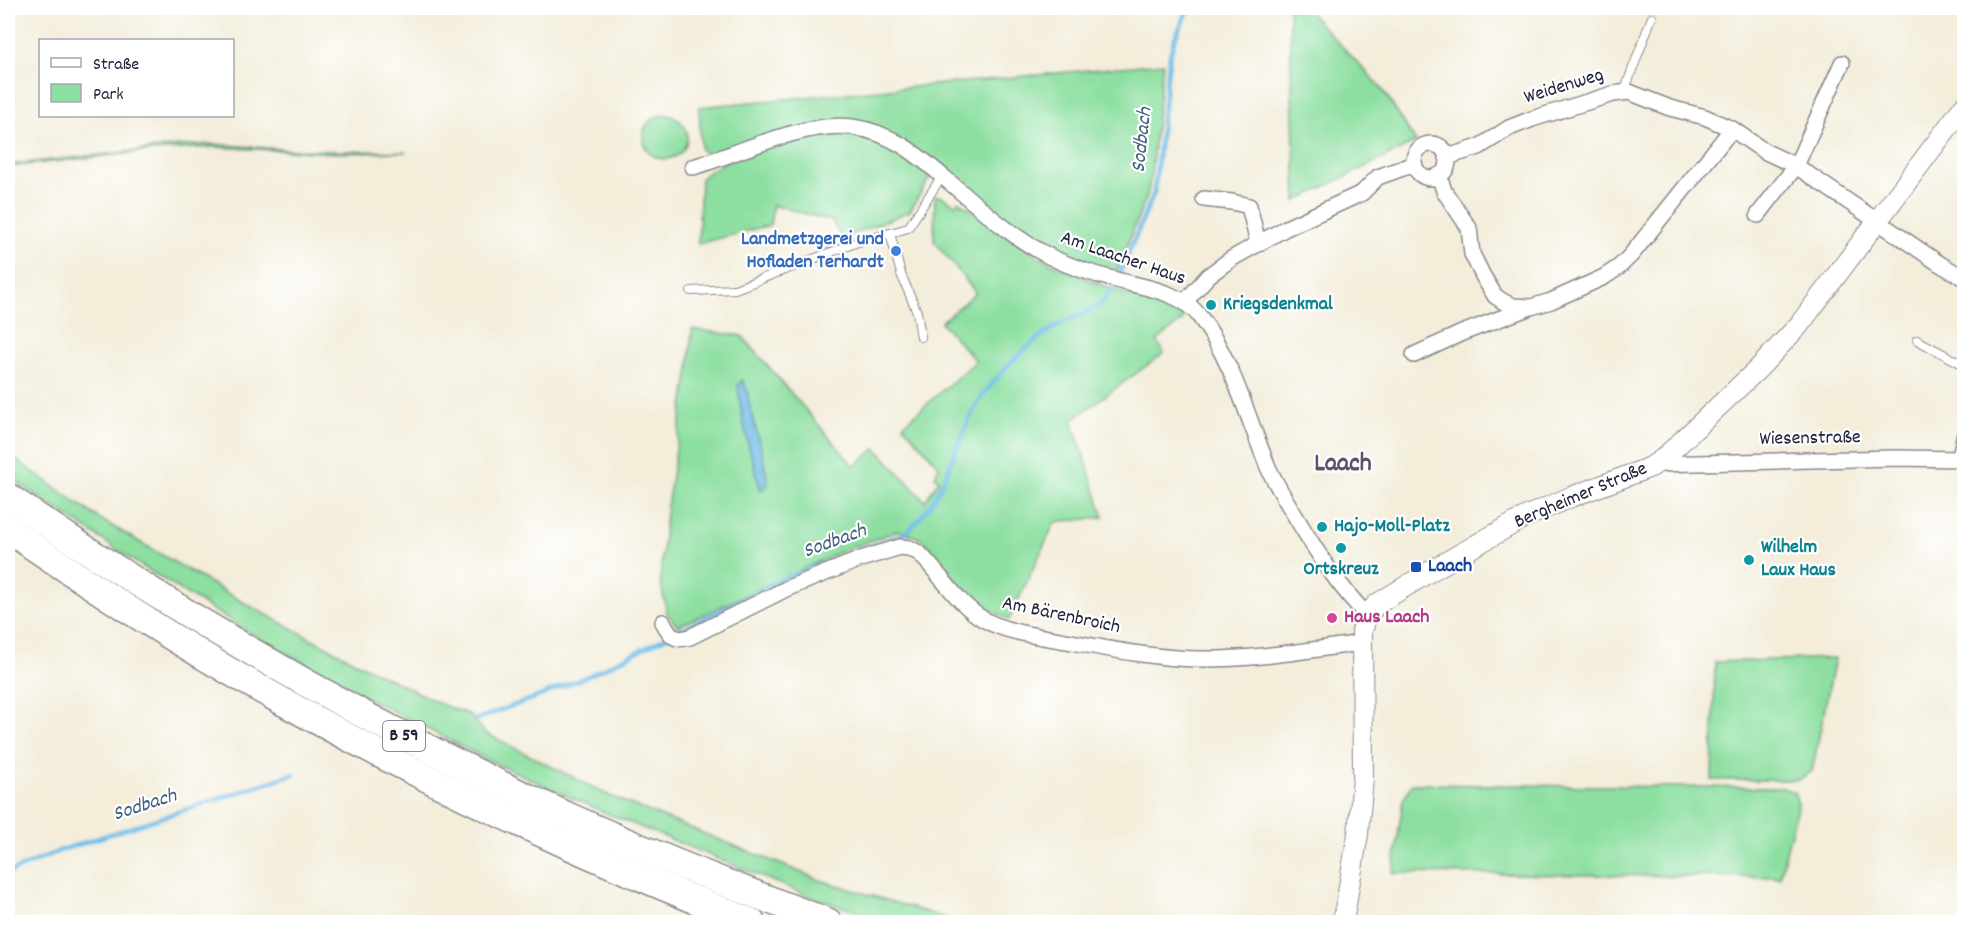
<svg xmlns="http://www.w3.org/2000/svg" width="1972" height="930" font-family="Dekko,sans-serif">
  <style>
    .green { fill: #8cdfa0; stroke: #57806e; stroke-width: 1.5 }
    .water { fill: #6abce6; stroke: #466f90; stroke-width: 1.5 }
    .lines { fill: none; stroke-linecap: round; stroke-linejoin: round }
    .stream { stroke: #6abce6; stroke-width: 4.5 }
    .service-casing { stroke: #8a888a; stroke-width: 10 }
    .minor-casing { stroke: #8a888a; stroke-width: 18 }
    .tertiary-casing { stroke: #8a888a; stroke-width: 22 }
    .motorway-casing { stroke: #8a888a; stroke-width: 30 }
    .service { stroke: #fff; stroke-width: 8 }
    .minor { stroke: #fff; stroke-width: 15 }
    .tertiary { stroke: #fff; stroke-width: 20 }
    .motorway { stroke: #fff; stroke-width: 27 }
    .shop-dot { fill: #3f7fe0; stroke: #fff; stroke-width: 2 }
    .culture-dot { fill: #0f9aa8; stroke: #fff; stroke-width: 2 }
    .transit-dot { fill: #1a4fb4; stroke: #fff; stroke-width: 2 }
    .hotel-dot { fill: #d1479c; stroke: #fff; stroke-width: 2 }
    .labels { text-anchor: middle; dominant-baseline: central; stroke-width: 4.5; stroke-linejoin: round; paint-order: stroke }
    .shield { fill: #fff; stroke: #646476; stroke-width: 1.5 }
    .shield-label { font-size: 18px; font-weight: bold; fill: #22223b }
    .street-label { font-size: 20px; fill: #22223b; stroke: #fff }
    .shop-label { font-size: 20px; font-weight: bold; fill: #366cbe; stroke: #fff; text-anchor: end }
    .culture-label { font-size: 20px; font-weight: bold; fill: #0d838f; stroke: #fff; text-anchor: start }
    .transit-label { font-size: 20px; font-weight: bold; fill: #164399; stroke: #fff; text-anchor: start }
    .hotel-label { font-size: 20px; font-weight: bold; fill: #b23c85; stroke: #fff; text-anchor: start }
    .water-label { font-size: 21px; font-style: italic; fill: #3f607f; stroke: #fff }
    .district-label { font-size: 26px; font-weight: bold; fill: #664e6d; stroke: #fff }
  </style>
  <rect width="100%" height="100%" fill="#fff"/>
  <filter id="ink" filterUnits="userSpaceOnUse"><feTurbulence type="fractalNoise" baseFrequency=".0167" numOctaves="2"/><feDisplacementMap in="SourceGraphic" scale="12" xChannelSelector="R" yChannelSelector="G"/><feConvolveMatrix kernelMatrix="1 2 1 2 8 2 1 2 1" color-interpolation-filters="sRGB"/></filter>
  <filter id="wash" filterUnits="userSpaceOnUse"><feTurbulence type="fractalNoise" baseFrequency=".008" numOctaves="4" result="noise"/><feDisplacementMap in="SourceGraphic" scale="24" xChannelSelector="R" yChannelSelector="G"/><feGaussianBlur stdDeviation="1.35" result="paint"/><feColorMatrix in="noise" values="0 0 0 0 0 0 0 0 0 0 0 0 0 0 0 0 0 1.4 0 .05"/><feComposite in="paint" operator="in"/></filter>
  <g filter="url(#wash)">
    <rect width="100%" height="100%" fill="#f3edda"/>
    <g class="green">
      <polygon points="1289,8 1305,8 1380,86 1416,142 1296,201"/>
      <polygon points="1163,63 1151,173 1148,193 1115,275 1035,244 946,173 853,124 714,156 706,154 701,150 699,107"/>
      <circle cx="665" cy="137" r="22"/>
      <path d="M825 132 863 133 900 150 926 167 929 179 910 211 841 239 832 221 773 205 770 225 698 244 701 179C724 153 791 139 825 132Z"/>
      <polygon points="212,144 297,150 406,152 334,153 212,147 151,151 8,167 8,165 179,146"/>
      <polygon points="935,196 941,196 956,205 958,201 1046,261 1109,288 1179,313 1184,319 1157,341 1164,353 1072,420 1104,517 1055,522 1009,620 982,605 964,591 938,556 923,540 900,530 842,551 678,626 667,614 660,579 666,513 689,368 692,329 742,336 854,466 876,448 925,501 939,480 935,476 939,466 903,425 976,361 941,322 976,293 934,241"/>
      <polygon points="8,454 100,519 248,605 361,665 445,706 470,715 485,733 610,796 820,880 959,922 888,922 814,898 601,811 482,757 373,701 252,634 137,563 8,476"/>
      <polygon points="1835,658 1812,771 1799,780 1712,780 1715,662"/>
      <polygon points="1412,784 1783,788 1794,792 1798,804 1780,877 1393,873 1403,800"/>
    </g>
    <path class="water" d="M742 380C748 389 748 397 750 407 756 433 765 458 768 485L761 490C751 456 741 421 738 385Z"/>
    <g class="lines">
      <g class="stream">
        <polyline points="1120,273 1154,193 1169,60 1174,40 1189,8"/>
        <path d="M477 719 537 697 588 676 790 576 904 534C940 506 953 454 971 415 977 401 994 381 1004 370 1017 356 1040 335 1057 326 1081 312 1097 314 1113 288"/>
        <polyline points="8,873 59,851 294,774"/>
      </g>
    </g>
  </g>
  <g filter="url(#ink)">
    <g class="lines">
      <g class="service-casing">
        <g id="service">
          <polyline points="1624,92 1652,17"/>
          <polyline points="890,233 901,274 917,312 921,337"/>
          <polyline points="691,291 735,289 855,243 908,228 942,176"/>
          <polyline points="1917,340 1964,365"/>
        </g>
      </g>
      <g class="minor-casing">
        <g id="minor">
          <circle cx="1431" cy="161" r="17"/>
          <polyline points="1447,157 1479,147 1509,128 1532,119 1613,94 1629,92 1670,108 1705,117 1732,129 1764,151 1796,166 1940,264 1964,278"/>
          <path d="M693 167C741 153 803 121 852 127 891 132 918 155 947 180 978 206 1009 235 1045 254 1065 265 1087 272 1109 278 1139 287 1181 290 1200 317 1233 361 1247 417 1268 467 1276 485 1287 502 1297 519 1318 554 1338 586 1367 615"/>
          <polyline points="1439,175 1444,191 1469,228 1472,254 1483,276 1495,296 1504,302 1514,306 1531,307 1551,301 1604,277 1619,267 1631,255 1732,129"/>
          <polyline points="1204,199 1232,202 1249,206 1258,243"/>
          <polyline points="1758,215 1796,166 1842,63"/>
          <polyline points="1185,302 1208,276 1231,259 1286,228 1362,193 1378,177 1414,164"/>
          <polyline points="1414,355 1462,333 1528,308"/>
          <polyline points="1960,458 1964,437"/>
          <polyline points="1656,464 1894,458 1964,459"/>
          <path d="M663 622C670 635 674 642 690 637L788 588 861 559 900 547 909 548 919 553C940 574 957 603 983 619 1007 633 1039 636 1066 641 1110 649 1153 658 1198 659 1253 660 1308 650 1362 643"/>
        </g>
      </g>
      <g class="tertiary-casing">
        <polyline id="tertiary" points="1343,922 1358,834 1363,778 1362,631 1367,615 1377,604 1434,569 1525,517 1571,497 1651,467 1664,458 1760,367 1799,325 1964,106"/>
      </g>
      <g class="motorway-casing">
        <g id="motorway">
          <path d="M8 497C179 615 359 719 548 807 640 850 734 887 828 922"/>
          <path d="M8 529C96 590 186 648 280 700 432 785 589 859 751 922"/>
        </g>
      </g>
      <use href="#service" class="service"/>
      <use href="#minor" class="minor"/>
      <use href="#tertiary" class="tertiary"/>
      <use href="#motorway" class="motorway"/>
    </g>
  </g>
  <circle class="shop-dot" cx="896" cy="251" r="6"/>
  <g class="culture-dot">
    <circle cx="1211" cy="305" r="6"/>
    <circle cx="1322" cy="527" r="6"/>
    <circle cx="1341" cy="548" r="6"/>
    <circle cx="1749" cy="560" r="6"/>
  </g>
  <rect class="transit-dot" x="1410" y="561" width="12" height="12" rx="3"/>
  <circle class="hotel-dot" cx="1332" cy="618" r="6"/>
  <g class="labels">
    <rect class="shield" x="383" y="721" width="42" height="30" rx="4.5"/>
    <g class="shield-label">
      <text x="404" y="736">B 59</text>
    </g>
    <g class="street-label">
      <text transform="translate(1564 87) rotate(-17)">Weidenweg</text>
      <text transform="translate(1123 259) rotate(19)">Am Laacher Haus</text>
      <text transform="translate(1810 439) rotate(-1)">Wiesenstraße</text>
      <text transform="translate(1581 496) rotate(-23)">Bergheimer Straße</text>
      <text transform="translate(1061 616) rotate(12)">Am Bärenbroich</text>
    </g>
    <g class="shop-label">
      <text x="884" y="240">Landmetzgerei und<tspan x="884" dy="23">Hofladen Terhardt</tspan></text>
    </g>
    <g class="culture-label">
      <text x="1223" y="305">Kriegsdenkmal</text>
      <text x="1334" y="527">Hajo-Moll-Platz</text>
      <text x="1761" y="548">Wilhelm<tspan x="1761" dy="23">Laux Haus</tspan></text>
      <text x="1341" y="570" text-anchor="middle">Ortskreuz</text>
    </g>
    <g class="transit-label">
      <text x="1428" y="567">Laach</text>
    </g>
    <g class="hotel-label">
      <text x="1344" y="618">Haus Laach</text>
    </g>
    <g class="water-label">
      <text transform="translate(1143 140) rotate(-84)">Sodbach</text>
      <text transform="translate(835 542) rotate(-20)">Sodbach</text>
      <text transform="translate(145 806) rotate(-18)">Sodbach</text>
    </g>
    <g class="district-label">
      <text x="1343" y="464">Laach</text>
    </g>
  </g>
  <rect width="1972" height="930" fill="none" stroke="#fff" stroke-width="30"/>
  <rect x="39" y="39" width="195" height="78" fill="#ffffff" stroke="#a7a7b1" stroke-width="1.5"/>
  <rect x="51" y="58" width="30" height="9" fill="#ffffff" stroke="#a7a7b1" stroke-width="1.5"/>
  <text x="93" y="69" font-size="18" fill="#22223b">Straße</text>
  <rect x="51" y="84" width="30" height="18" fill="#8cdfa0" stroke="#a7a7b1" stroke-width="1.5"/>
  <text x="93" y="99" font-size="18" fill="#22223b">Park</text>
</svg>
